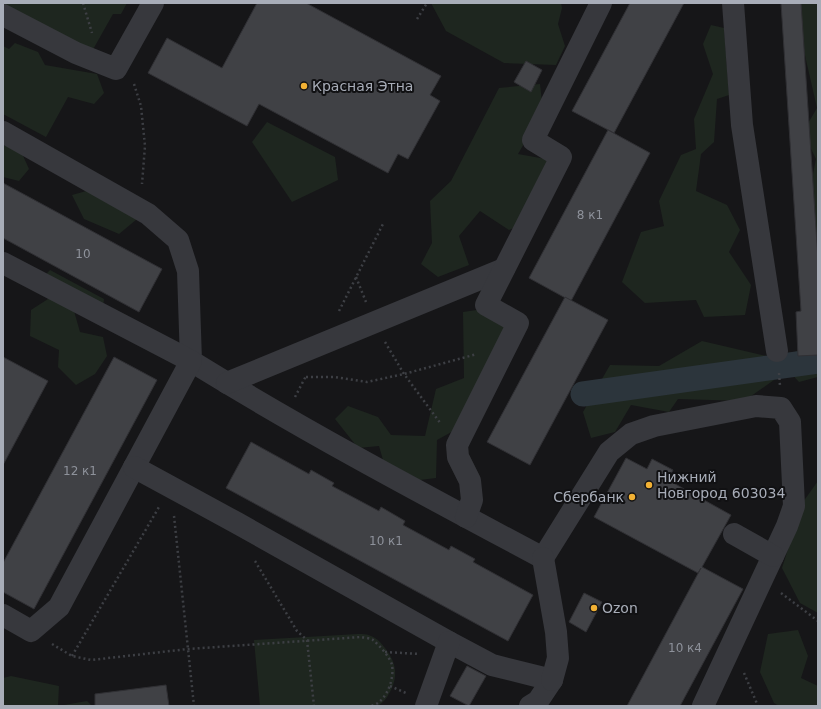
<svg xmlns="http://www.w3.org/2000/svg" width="821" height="709" font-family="'DejaVu Sans',sans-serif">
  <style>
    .green { fill: #1e261f }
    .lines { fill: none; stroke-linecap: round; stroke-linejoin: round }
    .canal { stroke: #2c353c; stroke-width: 25 }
    .building { fill: #404145; stroke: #303034 }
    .path { stroke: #3d3f44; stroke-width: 2.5; stroke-dasharray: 2 3; stroke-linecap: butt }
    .minor { stroke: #37383d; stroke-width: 22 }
    .poi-dot { fill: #f2b134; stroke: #111113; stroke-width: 1.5 }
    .labels { text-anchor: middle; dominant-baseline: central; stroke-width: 4; stroke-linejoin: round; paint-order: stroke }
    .number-label { font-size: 12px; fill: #8e929b }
    .poi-label { font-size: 14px; fill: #a8adb8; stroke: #111113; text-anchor: start }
  </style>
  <rect width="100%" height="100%" fill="#161618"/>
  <g class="green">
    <polygon points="3,3 127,3 121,14 113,14 91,53 3,6"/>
    <polygon points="431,3 561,3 562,8 558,24 565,46 556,65 504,63 446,31"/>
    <polygon points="793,3 818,3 818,317 805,214 816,159 803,132 817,108"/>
    <polygon points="711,25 724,28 729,95 717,99 714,142 701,154 696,191 727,205 740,230 729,252 751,285 745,315 704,317 696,300 645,303 622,282 641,232 664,226 659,201 681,155 696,149 694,119 713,74 703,44"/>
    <polygon points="15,43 38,52 45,65 97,74 104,93 94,104 68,97 46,137 3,114 3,46 9,49"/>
    <polygon points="540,84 543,111 518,154 546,159 555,183 535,220 509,230 480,211 459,236 469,265 438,277 421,264 432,243 430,201 451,181 499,88"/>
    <polygon points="267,122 335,157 338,180 292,202 252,142"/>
    <polygon points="3,145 20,149 29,169 19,181 3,177"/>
    <polygon points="97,188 137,219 119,234 84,219 72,195"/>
    <polygon points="50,270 104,299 103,308 74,311 80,332 103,337 107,356 95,374 76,385 58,367 59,350 30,336 31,310 48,299 37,284"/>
    <polygon points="497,307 517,343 457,429 437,440 436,478 420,480 383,460 379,446 358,448 335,419 348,406 378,417 391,435 425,436 436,389 464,378 463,312"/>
    <polygon points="702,341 771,357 774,380 744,401 678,399 669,412 631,405 615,432 591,438 583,412 610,365 659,366"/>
    <polygon points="818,346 818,377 799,382 788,370 790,353"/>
    <polygon points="818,481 818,613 800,603 782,568 803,502"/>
    <polygon points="798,630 808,656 801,678 818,686 818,706 779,706 774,703 760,672 768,634"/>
    <path d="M358 634C362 634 367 634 371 636 377 638 382 644 385 648 395 661 399 674 391 690 388 696 384 703 377 706H260L254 640Z"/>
    <polygon points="11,676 59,686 58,706 3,706 3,678"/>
    <polygon points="87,701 92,706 58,706"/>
  </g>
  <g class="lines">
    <polyline class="canal" points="583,394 818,361"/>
  </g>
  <g class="building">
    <polygon points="257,3 306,3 441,76 430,95 440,101 408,159 398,154 388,173 259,104 247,126 148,73 167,38 222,68"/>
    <polygon points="630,3 684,3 614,133 572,111"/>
    <polygon points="781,3 801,3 818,259 818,355 798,356 796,312 801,311"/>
    <polygon points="526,61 542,70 531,92 514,82"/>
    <polygon points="608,130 650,153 571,301 529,278"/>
    <polygon points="3,183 162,269 139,312 3,238"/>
    <polygon points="565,297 608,320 530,465 487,442"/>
    <polygon points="3,357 48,381 3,465"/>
    <polygon points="114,357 157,380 34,609 3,592 3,563"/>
    <polygon points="251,442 309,474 311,470 334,483 332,486 379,511 381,507 405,521 403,525 449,550 451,546 475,559 473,562 533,595 508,641 226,488"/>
    <polygon points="626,458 647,469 652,459 673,470 668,480 731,515 702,567 743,589 680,706 627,706 701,568 698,573 594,517"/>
    <polygon points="584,593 602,602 586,632 569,622"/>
    <polygon points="467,666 486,676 469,706 450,696"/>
    <polygon points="166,685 169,706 95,706 95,694"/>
  </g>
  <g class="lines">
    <g class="path">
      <polyline points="83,3 92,33"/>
      <polyline points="417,19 427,3"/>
      <polyline points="134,84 141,106 145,146 142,184"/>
      <polyline points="356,277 366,302"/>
      <polyline points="339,311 384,222"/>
      <polyline points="385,342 404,374 441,424"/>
      <polyline points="779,373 780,386"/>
      <polyline points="306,377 335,377 367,382 404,374 477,354"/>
      <polyline points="295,397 306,376"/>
      <polyline points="174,516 194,706"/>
      <polyline points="255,561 297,631 307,640 314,706"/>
      <polyline points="781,593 818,621"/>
      <path d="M52 644 72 656 91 660 188 649 361 637C365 638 370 638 373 640 379 645 390 657 392 665 394 677 389 694 379 702 377 704 374 705 371 706"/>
      <polyline points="385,652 420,654"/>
      <polyline points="72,656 159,507"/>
      <polyline points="744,673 758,706"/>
      <polyline points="390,686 406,693"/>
    </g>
    <g class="minor">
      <polyline points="733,3 742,125 777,351"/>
      <polyline points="3,15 76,53 116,69 153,3"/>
      <path d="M3 132 148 214 178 240 188 271 191 361C306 432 425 495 543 558L609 452 631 434 654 426 756 406 781 408 790 422 794 506 787 526 703 706"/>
      <polyline points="3,263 191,361 59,607 31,631 3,615"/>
      <polyline points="227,383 504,269"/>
      <polyline points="134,467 237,523 449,642 492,665 552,680 538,701 530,706"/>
      <polyline points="466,517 472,500 470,481 458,457 457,445 518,323 486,305 561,157 533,140 601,3"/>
      <polyline points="734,534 773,556"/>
      <polyline points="543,558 556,632 558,658 552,680"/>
      <polyline points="426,706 449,642"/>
    </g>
  </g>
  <g class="poi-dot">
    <circle cx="304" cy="86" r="4"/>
    <circle cx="649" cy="485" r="4"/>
    <circle cx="632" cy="497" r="4"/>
    <circle cx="594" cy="608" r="4"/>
  </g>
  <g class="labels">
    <g class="number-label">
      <text x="590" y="215">8 к1</text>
      <text x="83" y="254">10</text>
      <text x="80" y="471">12 к1</text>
      <text x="386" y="541">10 к1</text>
      <text x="685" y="648">10 к4</text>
    </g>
    <g class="poi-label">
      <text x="312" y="86">Красная Этна</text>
      <text x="657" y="477">Нижний<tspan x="657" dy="16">Новгород 603034</tspan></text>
      <text x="624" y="497" text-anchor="end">Сбербанк</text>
      <text x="602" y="608">Ozon</text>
    </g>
  </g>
  <rect width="821" height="709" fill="none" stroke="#a8adb8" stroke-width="8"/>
</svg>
